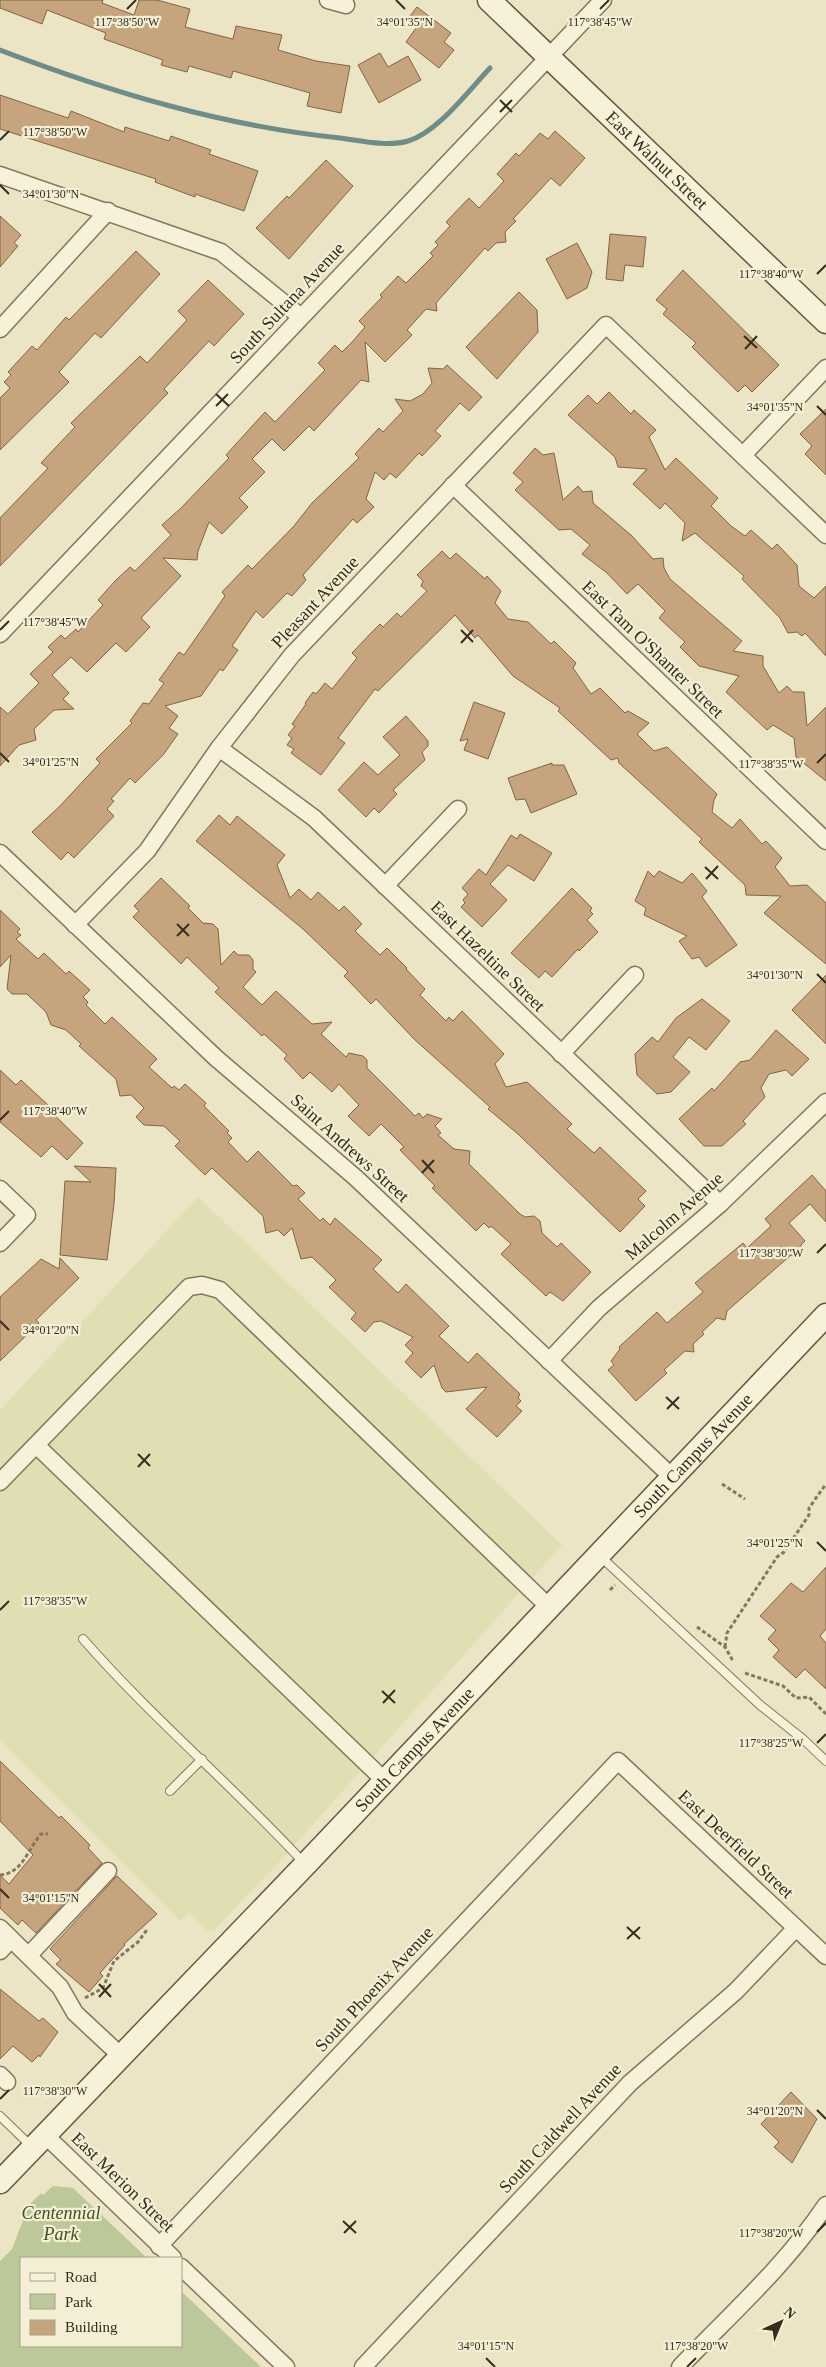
<svg xmlns="http://www.w3.org/2000/svg" width="826" height="2367" font-family="Georgia,serif">
  <style>
    .farmland { fill: #e0deb3 }
    .green { fill: #bdc89a }
    .lines { fill: none; stroke-linecap: round; stroke-linejoin: round }
    .stream { stroke: #6e8c88; stroke-width: 5 }
    .building { fill: #c6a57e; stroke: #826444 }
    .lane-casing { stroke: #84775d; stroke-width: 10 }
    .street-casing { stroke: #84775d; stroke-width: 19 }
    .secondary-casing { stroke: #665840; stroke-width: 25 }
    .path { stroke: #84775d; stroke-width: 3; stroke-dasharray: 4 2.5; stroke-linecap: butt }
    .lane { stroke: #f6f1d8; stroke-width: 8 }
    .street { stroke: #f6f1d8; stroke-width: 16 }
    .secondary { stroke: #f6f1d8; stroke-width: 22 }
    .ticks { fill: none; stroke: #362d1f; stroke-width: 2 }
    .labels { text-anchor: middle; dominant-baseline: central; stroke-width: 4.5; stroke-linejoin: round; paint-order: stroke }
    .street-label { font-size: 18px; fill: #362d1f; stroke: #f3eed4 }
    .park-label { font-size: 18px; font-style: italic; fill: #415128; stroke: #f3eed4 }
    .ticks-label { font-size: 12px; text-anchor: middle; fill: #362d1f; stroke: #f3eed4; stroke-width: 4.5; stroke-linejoin: round; paint-order: stroke }
  </style>
  <rect width="100%" height="100%" fill="#ebe4c5"/>
  <polygon class="farmland" points="198,1197 562,1545 282,1859 213,1931 206,1930 189,1913 180,1921 0,1740 0,1410"/>
  <polygon class="green" points="53,2186 73,2188 147,2258 21,2258 21,2346 181,2346 181,2291 261,2367 0,2367 0,2261 12,2249 29,2205 41,2193 43,2195"/>
  <g class="lines">
    <path class="stream" d="M0 50C110 92 223 126 340 138 362 141 388 147 408 141 438 132 469 90 490 68"/>
  </g>
  <g class="building">
    <polygon points="0,0 103,0 102,3 134,15 139,0 157,0 190,9 185,27 233,39 236,26 282,35 278,50 316,61 350,66 341,113 307,106 310,93 233,71 231,78 189,66 187,72 161,65 163,60 104,39 106,33 47,10 42,24 0,8"/>
    <polygon points="417,7 451,33 444,42 454,50 439,68 406,42 416,28 406,21"/>
    <polygon points="380,53 388,67 408,56 421,80 379,103 358,65"/>
    <polygon points="0,95 68,118 71,111 124,132 125,127 169,141 171,136 211,150 209,154 258,171 244,211 195,194 195,197 155,182 156,179 0,129"/>
    <polygon points="555,131 585,158 560,186 551,178 513,219 516,221 505,232 506,242 496,243 488,251 485,248 436,303 437,311 426,309 407,330 412,335 385,362 365,342 369,382 361,380 314,431 309,426 284,451 272,439 252,459 265,472 239,498 248,507 222,534 209,522 198,551 197,560 163,558 181,576 141,618 150,627 126,652 116,643 87,672 71,657 52,675 69,693 63,699 74,709 54,710 34,729 36,740 19,745 0,766 0,707 8,714 39,683 30,674 53,652 48,647 61,635 65,639 76,629 78,632 103,605 98,600 115,581 130,567 135,571 171,535 162,525 181,508 229,458 226,455 265,412 275,422 325,370 318,363 335,345 342,352 353,341 365,327 359,321 382,297 380,295 398,276 406,283 433,256 430,253 438,245 435,242 450,226 446,222 469,198 479,208 504,181 497,174 516,153 519,156 540,133 548,139"/>
    <polygon points="326,160 353,186 289,259 256,228 287,196 289,198"/>
    <polygon points="0,216 21,235 14,243 18,246 0,267"/>
    <polygon points="610,234 646,237 643,267 625,265 623,281 606,279"/>
    <polygon points="577,243 592,272 587,288 567,299 546,259"/>
    <polygon points="136,251 160,274 101,338 95,333 59,372 69,382 0,450 0,398 10,388 4,382 11,375 8,372 32,346 37,350 66,317 69,320"/>
    <polygon points="683,270 779,365 752,392 745,385 738,392 692,347 696,343 663,314 667,309 656,300"/>
    <polygon points="208,280 244,314 214,346 209,341 164,389 168,393 0,566 0,518 48,468 41,463 75,427 71,423 140,356 147,363 187,320 178,311"/>
    <polygon points="519,292 537,310 538,332 497,379 466,347"/>
    <polygon points="447,365 482,397 469,411 460,403 435,431 441,436 422,456 419,453 396,478 390,473 384,480 375,472 366,499 374,507 357,523 353,519 303,575 306,580 292,596 287,593 263,618 256,611 232,646 238,650 223,671 220,669 201,696 165,706 178,716 169,728 178,734 163,755 135,783 130,778 111,799 114,801 107,809 114,816 74,858 68,852 61,860 32,832 59,807 100,763 96,759 132,723 130,721 143,703 149,704 164,683 159,680 179,652 184,655 225,596 222,592 248,565 252,569 294,526 312,503 359,458 355,454 379,428 383,432 403,411 395,399 410,401 423,394 432,383 428,368 443,369"/>
    <polygon points="609,392 631,414 634,410 656,430 649,437 665,470 676,458 718,498 711,506 731,526 745,536 751,530 772,549 777,544 797,565 799,586 814,598 826,586 826,656 805,633 802,636 797,632 788,633 780,618 742,579 744,576 695,533 682,541 685,523 665,503 660,509 633,484 647,469 618,467 615,457 568,415 588,395 597,404"/>
    <polygon points="826,409 826,475 805,454 812,446 800,434"/>
    <polygon points="535,448 543,455 554,453 563,500 578,486 583,492 592,491 593,503 631,535 653,559 663,558 664,568 670,579 742,641 733,651 763,656 763,666 779,693 787,686 793,692 804,692 807,726 826,707 826,781 796,757 794,738 773,725 767,730 726,692 739,676 699,666 680,647 685,642 659,618 665,611 638,584 627,594 607,573 582,554 590,545 571,529 559,530 515,490 523,482 513,473"/>
    <polygon points="442,551 450,559 456,553 485,579 487,576 501,591 495,603 508,619 528,622 551,644 554,641 576,663 573,668 591,694 600,688 625,713 628,711 649,723 637,734 654,751 667,747 717,794 714,800 712,812 732,828 740,819 762,844 766,841 782,858 775,867 790,886 807,885 826,903 826,964 764,913 781,896 746,895 745,885 699,842 702,839 619,763 618,758 611,760 558,711 560,708 513,676 478,635 475,638 455,615 378,691 375,689 338,738 345,743 321,775 291,753 294,749 287,745 292,738 288,735 295,726 292,724 306,704 305,703 313,692 316,694 325,683 332,689 357,658 352,653 371,633 380,624 383,627 397,613 401,617 427,591 421,586 423,581 417,575"/>
    <polygon points="474,702 505,713 488,759 464,750 468,739 460,741"/>
    <polygon points="406,716 428,741 428,746 422,752 425,760 393,790 397,794 379,813 374,808 366,817 338,790 364,762 378,775 400,755 383,737"/>
    <polygon points="552,763 552,765 564,765 577,794 531,813 525,799 516,800 508,778"/>
    <polygon points="219,815 230,825 237,816 285,855 277,865 290,898 299,889 311,900 318,892 339,911 344,906 362,924 355,931 380,955 387,948 407,968 406,969 425,989 420,995 446,1021 449,1017 453,1021 462,1011 504,1054 495,1064 506,1087 527,1082 572,1124 567,1129 594,1153 600,1147 646,1191 638,1199 645,1206 620,1232 518,1134 488,1109 490,1107 415,1040 376,999 371,1004 344,976 348,972 303,929 196,841"/>
    <polygon points="520,834 552,853 534,881 508,865 490,884 507,900 482,927 461,907 465,903 463,900 468,894 462,888 479,869 486,875 511,835 517,839"/>
    <polygon points="648,871 654,877 659,871 682,883 692,873 707,891 702,897 737,945 706,967 699,957 692,959 679,941 687,936 644,915 646,908 635,901"/>
    <polygon points="161,878 190,906 188,908 203,923 213,924 218,929 221,965 234,951 238,955 249,955 253,960 253,969 256,972 243,987 262,1005 276,991 312,1024 332,1022 321,1034 346,1057 349,1053 363,1056 367,1060 367,1068 415,1116 419,1113 423,1118 427,1114 442,1119 435,1126 441,1133 438,1135 454,1149 470,1151 469,1164 520,1214 525,1217 534,1216 540,1221 542,1233 557,1247 561,1243 591,1272 563,1301 550,1292 546,1296 501,1254 511,1244 491,1226 489,1228 484,1223 476,1231 432,1188 435,1186 400,1150 404,1147 381,1124 369,1136 348,1116 359,1105 339,1084 332,1092 310,1072 303,1079 284,1059 287,1055 264,1034 262,1036 215,992 219,988 187,957 181,964 133,917 139,911 134,906"/>
    <polygon points="572,888 592,908 590,911 593,914 587,920 598,932 579,951 578,949 552,977 545,971 539,978 511,953"/>
    <polygon points="0,910 20,929 17,932 21,935 16,939 38,959 44,953 66,974 69,971 90,990 83,997 88,1002 86,1005 105,1024 112,1017 157,1059 149,1067 172,1088 174,1086 179,1090 185,1084 206,1103 204,1106 229,1131 227,1133 232,1138 228,1142 247,1162 258,1151 293,1186 297,1185 305,1193 298,1199 320,1221 323,1218 330,1225 335,1218 382,1260 373,1269 398,1293 406,1284 449,1326 439,1336 468,1363 477,1353 520,1394 518,1398 521,1401 516,1406 522,1411 497,1437 466,1409 487,1387 446,1392 442,1388 434,1365 421,1378 405,1362 413,1353 405,1345 413,1337 381,1321 374,1322 365,1332 351,1319 356,1313 329,1287 336,1280 312,1257 301,1259 292,1228 284,1236 278,1230 266,1233 263,1216 212,1168 205,1175 175,1146 180,1141 164,1126 144,1125 136,1117 144,1108 131,1095 120,1096 116,1079 79,1046 81,1044 66,1030 51,1025 46,1012 27,994 12,994 7,989 11,955 0,967"/>
    <polygon points="826,975 826,1044 792,1010"/>
    <polygon points="702,999 730,1021 706,1050 689,1037 673,1057 690,1072 671,1092 657,1094 637,1075 635,1054 652,1037 658,1042 676,1018"/>
    <polygon points="776,1030 809,1059 792,1076 786,1070 769,1074 761,1088 765,1097 743,1121 746,1124 722,1146 704,1146 679,1119 712,1088 714,1091 740,1062 750,1060"/>
    <polygon points="0,1070 16,1085 21,1080 48,1105 46,1107 83,1143 67,1160 52,1146 41,1157 0,1122"/>
    <polygon points="74,1166 116,1168 114,1204 107,1260 60,1255 65,1181 91,1182"/>
    <polygon points="812,1175 826,1191 826,1222 810,1204 789,1223 805,1241 801,1245 800,1258 791,1255 727,1311 725,1320 717,1318 702,1332 704,1334 693,1344 694,1352 685,1351 664,1370 667,1373 636,1401 608,1370 614,1365 611,1361 620,1349 619,1347 657,1312 667,1323 703,1292 695,1283 743,1243 747,1248 771,1226 765,1219"/>
    <polygon points="60,1258 79,1278 36,1320 39,1323 0,1361 0,1297 41,1259 59,1269"/>
    <polygon points="826,1567 826,1629 820,1636 826,1643 826,1689 805,1669 796,1678 773,1657 779,1650 768,1639 776,1630 760,1616 791,1583 803,1592"/>
    <polygon points="0,1761 59,1818 61,1816 90,1845 88,1848 102,1863 36,1933 22,1920 18,1925 0,1908 0,1875 9,1884 33,1855 0,1821"/>
    <polygon points="117,1876 157,1914 124,1944 125,1945 100,1973 103,1976 89,1992 56,1964 61,1960 50,1949"/>
    <polygon points="0,1989 39,2021 43,2018 58,2032 40,2057 39,2055 32,2062 13,2046 0,2059"/>
    <polygon points="791,2092 817,2119 792,2163 774,2147 779,2142 761,2124"/>
  </g>
  <g class="lines">
    <g class="lane-casing">
      <g id="lane">
        <polyline points="601,1557 760,1705 804,1740 826,1761"/>
        <path d="M83 1639C152 1718 233 1786 304 1863"/>
        <polyline points="170,1791 202,1759"/>
        <polyline points="0,2116 31,2146"/>
      </g>
    </g>
    <g class="street-casing">
      <g id="street">
        <polyline points="328,0 346,5"/>
        <polyline points="0,175 221,252 301,317"/>
        <polyline points="0,329 108,211"/>
        <polyline points="743,455 826,368"/>
        <polyline points="453,485 826,841"/>
        <polyline points="0,634 603,0"/>
        <polyline points="219,748 314,818 720,1204"/>
        <polyline points="0,853 216,1058 356,1178 671,1476"/>
        <polyline points="385,886 458,809"/>
        <polyline points="75,925 147,851 219,748 292,655 606,325 826,535"/>
        <polyline points="561,1054 635,975"/>
        <polyline points="0,1189 27,1215 0,1243"/>
        <polyline points="549,1361 599,1308 720,1204 826,1102"/>
        <polyline points="36,1445 385,1781"/>
        <polyline points="0,1482 189,1287 202,1285 220,1290 550,1608"/>
        <polyline points="0,1928 60,1987 75,2013 120,2055"/>
        <polyline points="0,1951 11,1939"/>
        <polyline points="29,1955 108,1871"/>
        <polyline points="0,2075 7,2082"/>
        <polyline points="45,2135 173,2258"/>
        <polyline points="159,2246 618,1761 826,1956"/>
        <polyline points="181,2267 286,2367"/>
        <polyline points="363,2367 630,2083 736,1991 796,1928"/>
        <path d="M680 2367C730 2315 786 2265 826 2205"/>
      </g>
    </g>
    <g class="secondary-casing">
      <g id="secondary">
        <path id="s1" d="M489 0 826 322"/>
        <path id="s2" d="M0 2182 306 1864 826 1315"/>
      </g>
    </g>
    <g class="path">
      <polyline points="722,1484 745,1499"/>
      <polyline points="610,1590 615,1585"/>
      <polyline points="697,1627 725,1647 733,1661"/>
      <polyline points="725,1647 727,1633 777,1557 784,1552 809,1515 809,1508 826,1484"/>
      <polyline points="745,1673 783,1686 796,1698 809,1697 826,1714"/>
      <path d="M0 1875C22 1874 28 1849 41 1834H48"/>
      <polyline points="85,1998 103,1988 114,1961 138,1942 146,1931 144,1928"/>
    </g>
    <use href="#lane" class="lane"/>
    <use href="#street" class="street"/>
    <use href="#secondary" class="secondary"/>
  </g>
  <path class="ticks" d="M396 0 405 9M127 9 136 0M600 9 609 0M500 100 512 112M500 112 512 100M0 140 9 131M0 185 9 194M817 274 826 265M744 336 757 348M745 349 757 336M216 394 229 406M216 406 228 394M817 406 826 415M0 630 9 621M461 630 473 642M461 643 473 630M0 753 9 762M817 763 826 754M705 867 718 879M706 879 718 866M177 924 189 936M177 936 189 924M817 974 826 983M0 1120 9 1111M422 1160 434 1173M422 1173 434 1160M817 1253 826 1244M0 1321 9 1330M666 1397 679 1409M667 1409 679 1397M138 1454 150 1466M138 1467 150 1454M817 1542 826 1551M0 1610 9 1601M382 1691 395 1703M383 1703 395 1690M817 1743 826 1734M0 1889 9 1898M627 1927 640 1939M627 1939 640 1927M99 1984 111 1997M99 1997 111 1984M0 2099 9 2090M817 2110 826 2119M343 2221 356 2233M817 2232 826 2223M344 2233 356 2221M486 2358 495 2367M687 2367 696 2358"/>
  <g class="labels">
    <g class="street-label">
      <text stroke="none"><textPath href="#s1" startOffset="232">East Walnut Street</textPath></text>
      <text transform="translate(287 303) rotate(-47)">South Sultana Avenue</text>
      <text transform="translate(315 602) rotate(-47)">Pleasant Avenue</text>
      <text transform="translate(653 649) rotate(44)">East Tam O'Shanter Street</text>
      <text transform="translate(488 956) rotate(44)">East Hazeltine Street</text>
      <text transform="translate(350 1148) rotate(42)">Saint Andrews Street</text>
      <text transform="translate(674 1216) rotate(-41)">Malcolm Avenue</text>
      <text stroke="none"><textPath href="#s2" startOffset="1004">South Campus Avenue</textPath></text>
      <text stroke="none"><textPath href="#s2" startOffset="599">South Campus Avenue</textPath></text>
      <text transform="translate(736 1844) rotate(43)">East Deerfield Street</text>
      <text transform="translate(374 1989) rotate(-47)">South Phoenix Avenue</text>
      <text transform="translate(560 2128) rotate(-47)">South Caldwell Avenue</text>
      <text transform="translate(123 2182) rotate(44)">East Merion Street</text>
    </g>
    <g class="park-label">
      <text x="61" y="2213">Centennial<tspan x="61" dy="21">Park</tspan></text>
    </g>
  </g>
  <g class="ticks-label">
    <text x="405" y="26">34°01'35"N</text>
    <text x="127" y="26">117°38'50"W</text>
    <text x="600" y="26">117°38'45"W</text>
    <text x="55" y="136">117°38'50"W</text>
    <text x="51" y="198">34°01'30"N</text>
    <text x="771" y="278">117°38'40"W</text>
    <text x="775" y="411">34°01'35"N</text>
    <text x="55" y="626">117°38'45"W</text>
    <text x="51" y="766">34°01'25"N</text>
    <text x="771" y="768">117°38'35"W</text>
    <text x="775" y="979">34°01'30"N</text>
    <text x="55" y="1115">117°38'40"W</text>
    <text x="771" y="1257">117°38'30"W</text>
    <text x="51" y="1334">34°01'20"N</text>
    <text x="775" y="1547">34°01'25"N</text>
    <text x="55" y="1605">117°38'35"W</text>
    <text x="771" y="1747">117°38'25"W</text>
    <text x="51" y="1902">34°01'15"N</text>
    <text x="55" y="2095">117°38'30"W</text>
    <text x="775" y="2115">34°01'20"N</text>
    <text x="771" y="2237">117°38'20"W</text>
    <text x="696" y="2350">117°38'20"W</text>
    <text x="486" y="2350">34°01'15"N</text>
  </g>
  <rect x="20" y="2257" width="162" height="90" fill="#f3eed4" stroke="#a7a18c"/>
  <rect x="30" y="2273" width="25" height="8" fill="#f6f1d8" stroke="#a7a18c"/>
  <text x="65" y="2282" font-size="15" fill="#362d1f">Road</text>
  <rect x="30" y="2294" width="25" height="15" fill="#bdc89a" stroke="#a7a18c"/>
  <text x="65" y="2307" font-size="15" fill="#362d1f">Park</text>
  <rect x="30" y="2320" width="25" height="15" fill="#c6a57e" stroke="#a7a18c"/>
  <text x="65" y="2332" font-size="15" fill="#362d1f">Building</text>
  <g transform="translate(781 2322) rotate(44)" stroke="#f3eed4" stroke-width="4" paint-order="stroke">
  <path d="M0-4L9 19L0 12L-9 19Z" fill="#362d1f"/>
  <text y="-8" font-size="14" font-weight="bold" text-anchor="middle" fill="#362d1f">N</text>
  </g>
</svg>
